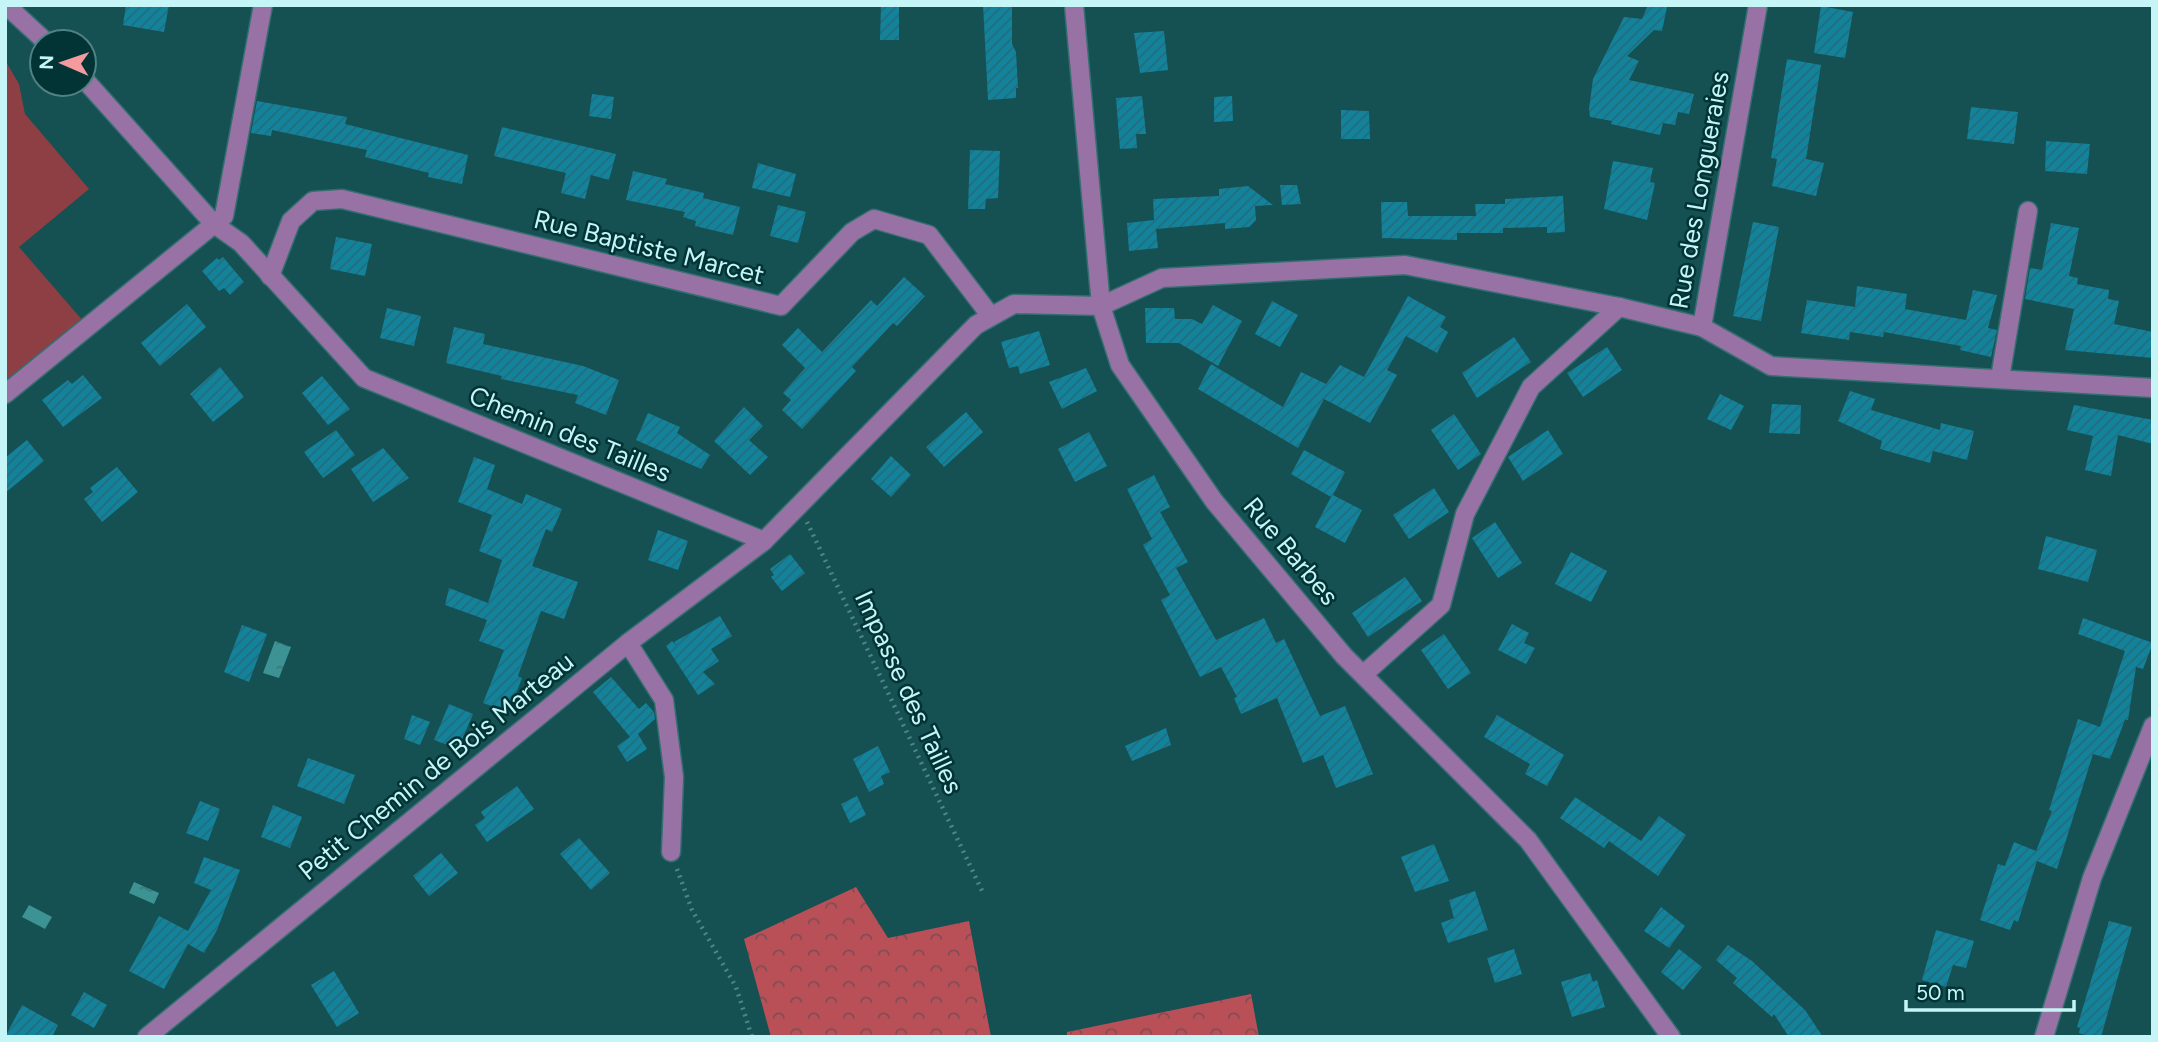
<svg xmlns="http://www.w3.org/2000/svg" width="2158" height="1042" font-family="Figtree,sans-serif">
  <style>
    .grass { fill: #8d3f44 }
    .forest { fill: url(#forest-crowns) }
    .water { fill: url(#water-ripples) }
    .building { fill: url(#building-hatch) }
    .lines { fill: none; stroke-linecap: round; stroke-linejoin: round }
    .minor-casing { stroke: #356e70; stroke-width: 21 }
    .path { stroke: #4e8587; stroke-width: 4.5; stroke-dasharray: 2 5; stroke-linecap: butt }
    .minor { stroke: #9972a5; stroke-width: 18 }
    .labels { text-anchor: middle; dominant-baseline: central; stroke-width: 5; stroke-linejoin: round; paint-order: stroke }
    .street-label { font-size: 26px; fill: #c5f5f6; stroke: #023436 }
  </style>
  <defs>
    <pattern id="forest-crowns" width="20" height="18" patternUnits="userSpaceOnUse" patternTransform="scale(1.75)"><rect width="20" height="18" fill="#b95058"/><path d="M2 6a3 3 0 1 1 6 0M12 15a3 3 0 1 1 6 0" fill="none" stroke="#804d52"/></pattern>
    <pattern id="water-ripples" width="26" height="14" patternUnits="userSpaceOnUse" patternTransform="scale(1.75)"><rect width="26" height="14" fill="#3d9294"/><path d="M2 4q2-2 4 0t4 0M15 11q2-2 4 0t4 0" fill="none" stroke="#3c797a"/></pattern>
    <pattern id="building-hatch" width="6" height="6" patternUnits="userSpaceOnUse" patternTransform="scale(1.75)"><rect width="6" height="6" fill="#13839c"/><path d="M-1 1l2-2M0 6l6-6M5 7l2-2" fill="none" stroke="#236c7b"/></pattern>
  </defs>
  <rect width="100%" height="100%" fill="#155052"/>
  <polygon class="grass" points="5,60 19,84 25,114 89,189 19,247 84,322 5,386"/>
  <g class="forest">
    <polygon points="856,887 888,938 969,921 991,1037 771,1037 744,939"/>
    <polygon points="1251,994 1259,1037 1067,1037 1067,1032"/>
  </g>
  <g class="water">
    <polygon points="275,641 291,647 279,678 263,673"/>
    <polygon points="134,882 159,893 154,904 129,893"/>
    <polygon points="29,905 52,917 45,929 22,917"/>
  </g>
  <g class="building">
    <polygon points="126,5 169,5 164,32 123,25"/>
    <polygon points="881,5 899,5 899,40 880,40"/>
    <polygon points="983,5 1012,5 1012,44 1016,52 1018,88 1016,88 1016,98 988,100"/>
    <polygon points="1648,5 1667,7 1662,31 1654,30 1627,56 1639,61 1629,80 1694,94 1689,114 1678,112 1675,125 1663,123 1660,135 1611,124 1612,121 1590,117 1589,109 1593,79 1624,17 1642,19"/>
    <polygon points="1821,6 1853,12 1845,58 1814,53"/>
    <polygon points="1164,31 1168,70 1140,73 1134,33"/>
    <polygon points="1787,59 1821,65 1806,159 1824,163 1816,196 1772,186 1777,159 1771,158"/>
    <polygon points="592,94 614,97 611,119 589,116"/>
    <polygon points="1142,96 1146,134 1136,134 1137,148 1120,149 1116,98"/>
    <polygon points="1232,96 1233,121 1214,122 1214,97"/>
    <polygon points="257,101 347,117 345,124 468,155 462,184 428,177 429,173 365,157 367,150 272,130 271,136 251,133"/>
    <polygon points="1971,107 2018,112 2014,144 1967,139"/>
    <polygon points="1341,110 1369,111 1370,139 1341,139"/>
    <polygon points="502,127 616,154 609,180 591,175 585,199 561,193 566,173 494,156"/>
    <polygon points="2046,141 2090,144 2087,174 2045,171"/>
    <polygon points="970,150 1000,151 998,198 986,199 985,209 968,209"/>
    <polygon points="1613,161 1653,168 1650,182 1655,183 1647,220 1604,209"/>
    <polygon points="758,163 796,174 790,197 752,188"/>
    <polygon points="633,171 667,179 665,184 704,193 703,198 740,207 733,235 695,226 696,221 683,217 685,212 626,200"/>
    <polygon points="1280,185 1297,185 1301,204 1282,205"/>
    <polygon points="1248,186 1273,205 1255,206 1256,220 1249,227 1225,229 1225,223 1156,229 1158,248 1129,251 1127,223 1154,220 1153,199 1219,196 1219,189"/>
    <polygon points="1563,196 1565,232 1547,233 1547,227 1503,228 1503,233 1457,233 1457,240 1382,238 1381,202 1407,202 1408,216 1476,216 1475,204 1505,204 1505,199"/>
    <polygon points="778,205 806,212 798,243 770,236"/>
    <polygon points="1753,222 1779,227 1761,321 1733,316"/>
    <polygon points="2051,223 2079,228 2069,276 2078,278 2077,284 2109,290 2108,299 2119,301 2114,324 2153,332 2153,358 2065,350 2074,309 2025,299 2030,268 2042,270"/>
    <polygon points="336,237 372,244 365,276 330,269"/>
    <polygon points="223,257 244,282 230,295 224,288 219,291 202,271 217,258 219,260"/>
    <polygon points="904,277 925,296 897,326 893,323 852,367 856,371 802,429 782,410 791,400 783,393 805,368 782,345 798,328 822,352 871,300 877,306"/>
    <polygon points="1857,286 1907,294 1905,309 1966,320 1973,290 1997,295 1988,328 1997,330 1991,357 1960,350 1961,346 1884,332 1883,337 1850,332 1849,340 1801,333 1807,300 1855,307"/>
    <polygon points="1408,296 1446,317 1440,327 1448,332 1437,353 1406,336 1387,370 1397,375 1370,423 1324,399 1298,448 1198,389 1211,364 1283,407 1301,372 1326,384 1340,365 1364,377"/>
    <polygon points="1272,301 1298,315 1280,347 1255,334"/>
    <polygon points="187,304 206,327 160,366 141,343"/>
    <polygon points="1213,305 1242,321 1218,366 1179,343 1146,343 1145,308 1174,308 1175,319 1192,319 1202,324"/>
    <polygon points="387,308 421,316 414,346 380,338"/>
    <polygon points="454,327 485,334 483,344 583,366 619,380 606,415 575,403 578,395 501,379 502,376 446,363"/>
    <polygon points="1039,331 1050,365 1020,374 1018,366 1009,368 1001,342"/>
    <polygon points="1514,337 1531,362 1477,398 1462,373"/>
    <polygon points="1607,347 1622,370 1583,397 1567,373"/>
    <polygon points="220,367 244,397 213,422 190,394"/>
    <polygon points="1086,368 1097,391 1062,409 1049,382"/>
    <polygon points="83,375 102,398 63,427 42,400 68,380 72,384"/>
    <polygon points="322,376 350,409 328,425 302,393"/>
    <polygon points="1850,391 1875,399 1871,410 1940,430 1941,423 1974,431 1967,460 1933,451 1930,463 1880,449 1882,441 1838,421"/>
    <polygon points="1720,394 1744,406 1731,430 1707,419"/>
    <polygon points="1772,404 1801,405 1800,434 1769,433"/>
    <polygon points="2074,405 2153,420 2153,444 2118,435 2111,476 2085,470 2093,436 2067,430"/>
    <polygon points="744,407 763,426 749,440 768,457 750,475 714,441"/>
    <polygon points="966,412 983,432 944,467 926,447"/>
    <polygon points="648,413 680,427 677,433 710,455 701,469 636,440"/>
    <polygon points="1454,414 1481,454 1458,470 1431,430"/>
    <polygon points="336,430 355,455 323,478 304,452"/>
    <polygon points="1548,430 1563,454 1523,481 1508,457"/>
    <polygon points="1089,432 1107,466 1075,482 1058,449"/>
    <polygon points="27,440 44,461 5,493 5,458"/>
    <polygon points="383,448 409,478 373,502 351,469"/>
    <polygon points="1304,450 1345,472 1333,495 1362,510 1345,543 1315,527 1331,497 1291,474"/>
    <polygon points="891,456 911,475 891,497 871,479"/>
    <polygon points="474,457 495,465 487,489 522,504 526,494 562,509 552,532 546,529 532,566 578,582 564,619 541,611 518,676 522,678 509,712 483,703 504,650 479,641 487,620 445,605 449,588 488,603 502,560 479,551 492,515 458,502"/>
    <polygon points="117,467 138,492 102,522 84,499 93,492 90,488"/>
    <polygon points="1154,475 1170,507 1160,512 1188,562 1176,568 1216,640 1264,618 1276,643 1284,639 1320,716 1345,706 1373,774 1336,788 1323,755 1303,763 1277,698 1241,714 1234,698 1237,697 1221,667 1200,677 1161,600 1170,595 1143,545 1152,539 1127,489"/>
    <polygon points="1434,488 1449,512 1409,539 1393,515"/>
    <polygon points="1495,522 1522,563 1498,578 1472,538"/>
    <polygon points="658,530 688,541 678,570 648,560"/>
    <polygon points="2046,536 2097,550 2088,582 2038,569"/>
    <polygon points="1571,552 1607,571 1591,602 1555,584"/>
    <polygon points="790,554 805,573 782,591 771,577 774,575 770,569"/>
    <polygon points="1405,577 1422,601 1368,637 1352,613"/>
    <polygon points="720,616 732,636 711,649 719,661 703,672 715,684 698,695 666,646 672,641 677,646 674,642"/>
    <polygon points="2083,618 2153,643 2143,669 2136,667 2128,720 2125,720 2110,759 2093,754 2057,869 2037,861 2018,922 2014,920 2010,930 1980,920 1998,864 2005,866 2014,842 2036,851 2052,811 2049,810 2078,719 2100,727 2125,651 2078,634"/>
    <polygon points="1512,624 1529,633 1524,643 1535,648 1526,664 1498,650"/>
    <polygon points="242,625 267,634 249,682 224,672"/>
    <polygon points="1444,634 1471,673 1448,689 1421,650"/>
    <polygon points="611,677 639,709 646,703 654,712 655,719 638,734 647,749 627,762 617,746 630,737 593,692"/>
    <polygon points="449,704 473,714 458,749 434,740"/>
    <polygon points="412,715 430,722 420,745 404,739"/>
    <polygon points="1497,715 1564,755 1547,786 1525,774 1530,764 1484,737"/>
    <polygon points="1166,728 1171,745 1132,761 1125,746"/>
    <polygon points="878,746 890,772 881,776 884,784 869,792 853,759"/>
    <polygon points="308,758 355,775 344,804 297,786"/>
    <polygon points="517,786 534,809 487,842 475,825 485,818 481,812"/>
    <polygon points="857,796 866,815 850,823 841,804"/>
    <polygon points="1575,797 1641,841 1659,816 1686,835 1658,876 1609,841 1604,848 1560,818"/>
    <polygon points="200,801 220,809 208,841 186,833"/>
    <polygon points="273,805 302,817 290,848 261,837"/>
    <polygon points="579,838 610,873 591,890 560,854"/>
    <polygon points="1434,844 1449,881 1415,892 1401,857"/>
    <polygon points="441,853 458,873 429,896 413,876"/>
    <polygon points="204,857 240,870 217,930 204,953 188,944 164,989 129,971 159,916 188,931 211,890 194,883"/>
    <polygon points="1475,891 1488,930 1448,943 1441,923 1454,918 1449,900"/>
    <polygon points="1661,907 1685,926 1669,948 1644,931"/>
    <polygon points="2109,921 2132,927 2101,1037 2090,1037 2079,1033 2080,1028 2077,1027"/>
    <polygon points="1936,930 1974,941 1966,968 1953,965 1946,987 1922,980"/>
    <polygon points="1728,945 1752,961 1805,1010 1823,1037 1789,1037 1774,1014 1772,1017 1733,983 1737,978 1716,960"/>
    <polygon points="1514,949 1522,974 1495,983 1487,958"/>
    <polygon points="1679,949 1702,967 1683,990 1661,972"/>
    <polygon points="334,971 359,1013 337,1027 311,985"/>
    <polygon points="1590,973 1593,982 1597,980 1605,1007 1572,1017 1561,982"/>
    <polygon points="84,992 107,1005 94,1028 71,1015"/>
    <polygon points="22,1005 58,1025 52,1037 5,1037"/>
  </g>
  <g class="lines">
    <g class="minor-casing">
      <g id="minor">
        <polyline points="6,5 46,42"/>
        <polyline points="1074,5 1101,306 1120,365 1214,501 1344,656 1528,840 1671,1037"/>
        <polyline points="1758,5 1702,327 1771,366 2153,388"/>
        <polyline points="84,79 214,224 241,243 364,378 764,541 976,325 1014,304 1101,306 1162,278 1405,265 1619,307 1702,327"/>
        <polyline points="270,276 291,221 313,201 342,199 781,306 852,232 874,219 929,235 990,315"/>
        <polyline points="2000,378 2028,211"/>
        <polyline points="5,394 224,216 263,5"/>
        <polyline points="628,643 664,700 674,777 671,852"/>
        <polyline points="1365,673 1441,605 1465,514 1531,387 1619,307"/>
        <polyline points="147,1037 628,643 764,541"/>
        <polyline points="2044,1037 2092,878 2153,726"/>
      </g>
    </g>
    <g class="path">
      <polyline points="807,522 984,895"/>
      <polyline points="677,869 692,910 736,987 752,1037"/>
    </g>
    <use href="#minor" class="minor"/>
  </g>
  <g class="labels">
    <g class="street-label">
      <text transform="translate(1699 190) rotate(-80)">Rue des Longueraies</text>
      <text transform="translate(649 247) rotate(14)">Rue Baptiste Marcet</text>
      <text transform="translate(570 434) rotate(22)">Chemin des Tailles</text>
      <text transform="translate(1291 551) rotate(50)">Rue Barbes</text>
      <text transform="translate(909 692) rotate(65)">Impasse des Tailles</text>
      <text transform="translate(436 766) rotate(-39)">Petit Chemin de Bois Marteau</text>
    </g>
  </g>
  <rect width="2158" height="1042" fill="none" stroke="#c5f5f6" stroke-width="14"/>
  <g transform="translate(63 63) rotate(272)"><circle r="33" fill="#023436" stroke="#508183" stroke-width="2"/>
  <path d="M0-5L12 26L0 18L-12 26Z" fill="#f59b9d"/>
  <text y="-10" font-size="19" font-weight="bold" text-anchor="middle" fill="#c5f5f6">N</text>
  </g>
  <path d="M1906 1000v10h168v-10" fill="none" stroke="#c5f5f6" stroke-width="3.5"/>
  <text x="1916" y="1000" font-size="21" fill="#c5f5f6" stroke="#023436" stroke-width="5" paint-order="stroke">50 m</text>
</svg>
